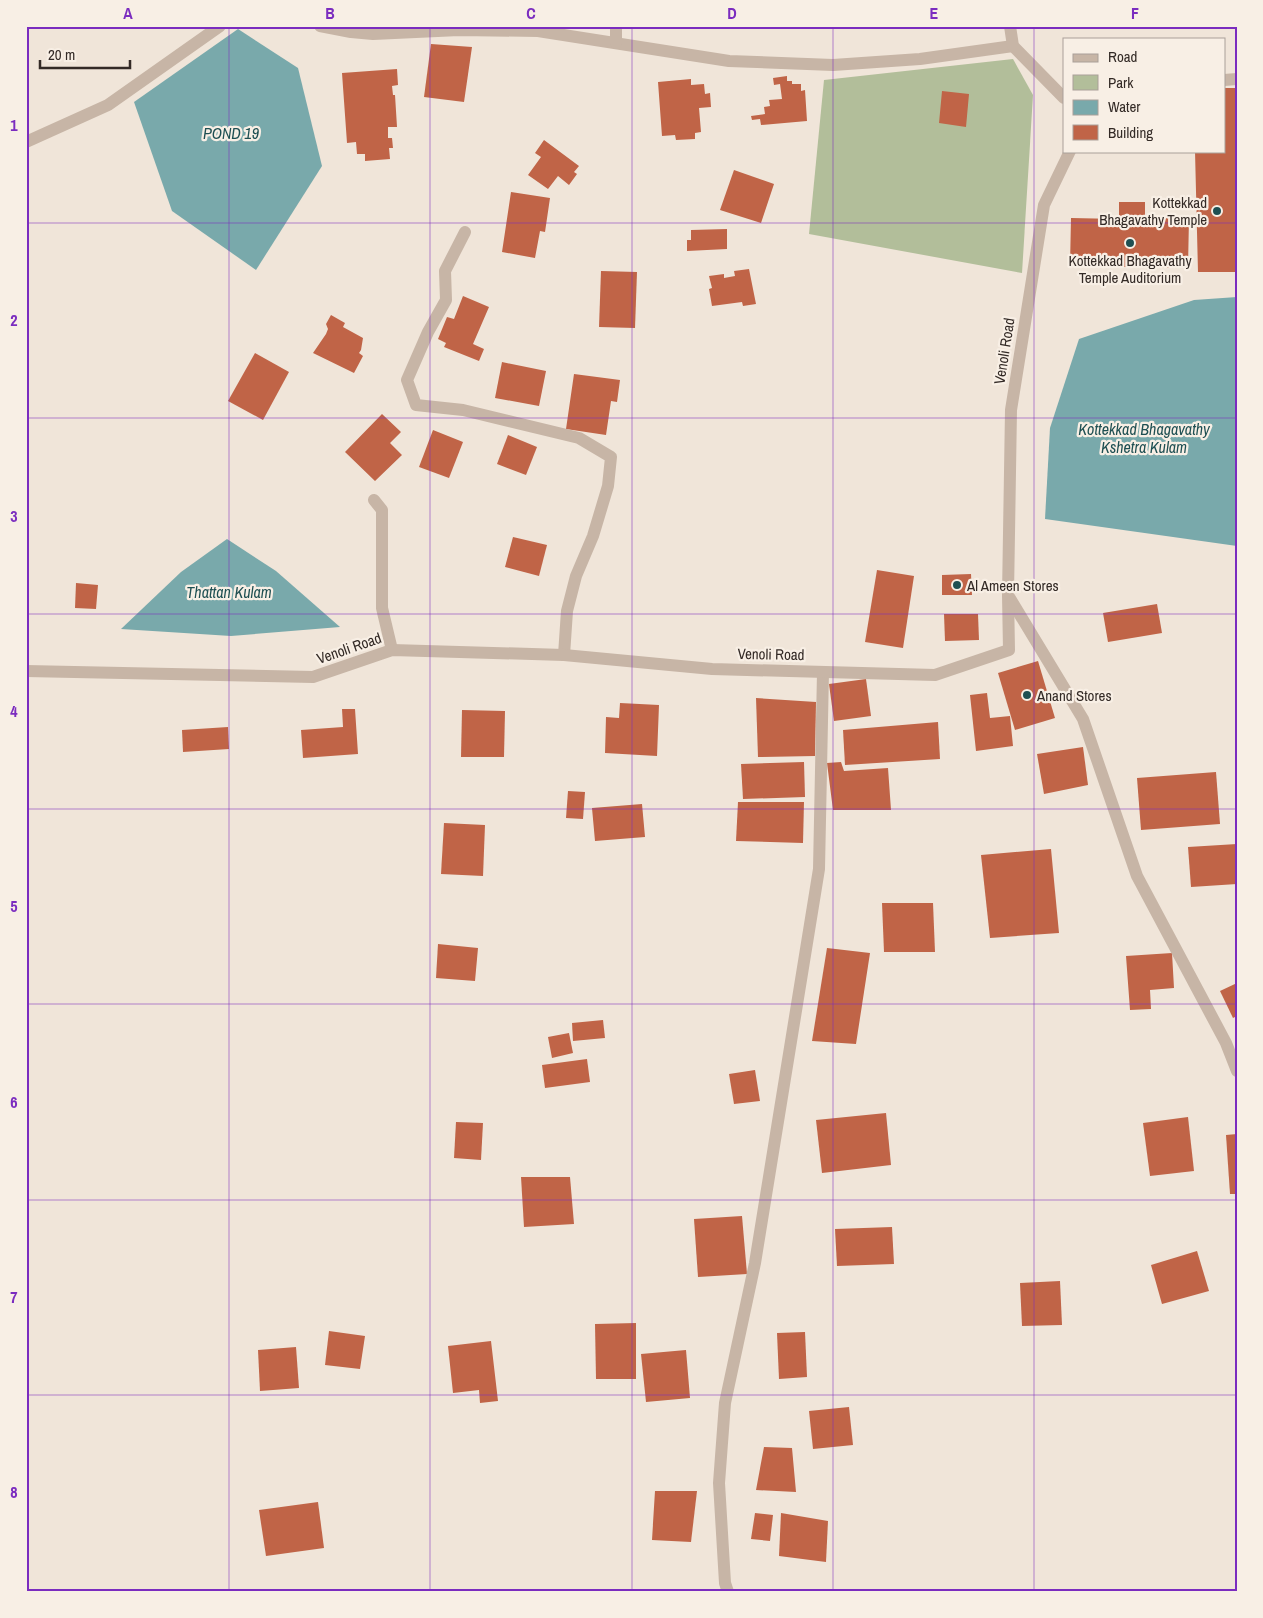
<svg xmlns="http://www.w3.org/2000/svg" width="1263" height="1618" font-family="'Archivo Narrow',sans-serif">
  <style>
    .green { fill: #b2be9a }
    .water { fill: #79a9ab }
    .building { fill: #c06447 }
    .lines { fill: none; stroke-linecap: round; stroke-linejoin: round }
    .minor { stroke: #c7b5a6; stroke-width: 12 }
    .tertiary { stroke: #c7b5a6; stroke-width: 12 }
    .grid { fill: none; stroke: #7b2cbf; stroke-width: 1; stroke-opacity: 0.55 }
    .poi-dot { fill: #1e4f52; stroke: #f8efe5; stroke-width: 2 }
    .labels { text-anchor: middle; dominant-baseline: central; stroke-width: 4.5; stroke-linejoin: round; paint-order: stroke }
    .poi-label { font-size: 15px; fill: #332a26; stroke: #f8efe5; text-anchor: start }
    .street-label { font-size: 15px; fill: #332a26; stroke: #f8efe5 }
    .water-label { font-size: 16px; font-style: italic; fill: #1e4f52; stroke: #f8efe5 }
    .neatline { fill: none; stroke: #7b2cbf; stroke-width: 2 }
    .grid-label { font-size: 16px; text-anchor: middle; font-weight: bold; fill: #7b2cbf }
  </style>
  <rect width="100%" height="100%" fill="#f0e5d9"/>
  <polygon class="green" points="1013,59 1033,95 1022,273 809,234 824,80"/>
  <g class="water">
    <polygon points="238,29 298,68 322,166 256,270 172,211 134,102"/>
    <polygon points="1237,297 1237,546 1045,519 1050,428 1079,339 1194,300"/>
    <polygon points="227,539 276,571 340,627 231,636 121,629 181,572"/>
  </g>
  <g class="building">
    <polygon points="431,44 472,47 464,102 424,97"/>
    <polygon points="397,69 398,85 392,86 393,95 395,95 397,127 388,127 388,138 392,138 393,148 389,148 390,159 365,161 365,154 357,154 356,142 347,143 342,73"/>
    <polygon points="787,76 787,81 792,81 792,84 801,84 801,91 805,90 807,121 761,125 760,119 752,120 751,116 765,114 764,107 770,106 769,100 782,99 780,84 774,85 773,78"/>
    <polygon points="691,79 691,85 704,84 705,94 710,93 711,107 699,108 701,132 695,133 695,139 676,140 675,135 662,136 658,82"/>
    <polygon points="1224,88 1237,88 1237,272 1198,272 1195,151 1224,151"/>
    <polygon points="942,91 969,94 966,127 939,123"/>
    <polygon points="544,140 579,166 574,172 577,174 569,185 558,176 548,189 528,175 541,157 535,153"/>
    <polygon points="734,170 774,184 761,223 720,210"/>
    <polygon points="511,192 550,198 545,232 540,231 535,258 502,252"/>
    <polygon points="1119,202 1145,202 1145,217 1189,217 1188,268 1070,266 1071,218 1119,219"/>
    <polygon points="727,229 727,249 687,251 687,240 691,240 691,230"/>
    <polygon points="749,269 756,304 743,306 742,302 712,306 709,289 712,288 709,276 724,274 724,278 735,276 734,271"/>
    <polygon points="601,271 637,272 635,328 599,327"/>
    <polygon points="463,296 489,307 473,344 484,349 479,361 444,347 446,343 438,339 447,317 454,319"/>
    <polygon points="331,315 345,323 343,327 363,338 361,350 359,353 363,356 354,373 313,353 326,334 328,329 326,324"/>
    <polygon points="255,353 289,372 263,420 228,401"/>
    <polygon points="502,362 546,371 539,406 495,398"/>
    <polygon points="574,374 620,380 617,402 611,401 606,435 566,429"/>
    <polygon points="382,414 401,432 390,443 402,455 375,481 345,452"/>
    <polygon points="433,430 463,442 449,478 419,467"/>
    <polygon points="508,435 537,447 526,475 497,464"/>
    <polygon points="513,537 547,545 539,576 505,567"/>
    <polygon points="877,570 914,576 903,648 865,642"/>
    <polygon points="971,574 972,595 942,595 942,575"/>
    <polygon points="76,583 98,585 96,609 75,608"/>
    <polygon points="1157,604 1162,633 1108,642 1103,613"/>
    <polygon points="944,614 978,614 979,640 945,641"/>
    <polygon points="1038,661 1055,718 1015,730 998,673"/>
    <polygon points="866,679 871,716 834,721 829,684"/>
    <polygon points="987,693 990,718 1010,716 1013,746 976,751 970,695"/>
    <polygon points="756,698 816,702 815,756 758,757"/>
    <polygon points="620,703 659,705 657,756 605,753 606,717 619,718"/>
    <polygon points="342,709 355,709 358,754 303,758 301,730 343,727"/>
    <polygon points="462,710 505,711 504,757 461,757"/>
    <polygon points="938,722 940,759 845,765 843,730"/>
    <polygon points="228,727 229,749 183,752 182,730"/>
    <polygon points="1083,747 1088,785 1044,794 1037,754"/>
    <polygon points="804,762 805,797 743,799 741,764"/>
    <polygon points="841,762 844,771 888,768 891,810 833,810 827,763"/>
    <polygon points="1216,772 1220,824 1141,830 1137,778"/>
    <polygon points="568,791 585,792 583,819 566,818"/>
    <polygon points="738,802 804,802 803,843 736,841"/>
    <polygon points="642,804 645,837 595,841 592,808"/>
    <polygon points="444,823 485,825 483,876 441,874"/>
    <polygon points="1237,844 1237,884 1191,887 1188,847"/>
    <polygon points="1051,849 1059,933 990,938 981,855"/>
    <polygon points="882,903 933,903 935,952 884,952"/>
    <polygon points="438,944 478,948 475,981 436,978"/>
    <polygon points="827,948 870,953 856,1044 812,1041"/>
    <polygon points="1172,953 1174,988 1150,990 1151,1009 1130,1010 1126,956"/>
    <polygon points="1237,983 1237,1016 1233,1018 1220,991"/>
    <polygon points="603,1020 605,1038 573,1041 572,1023"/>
    <polygon points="569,1033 573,1053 552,1058 548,1037"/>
    <polygon points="587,1059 590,1082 545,1088 542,1065"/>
    <polygon points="755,1070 760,1101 734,1104 729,1074"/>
    <polygon points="886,1113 891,1165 822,1173 816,1120"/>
    <polygon points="1188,1117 1194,1171 1150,1176 1143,1123"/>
    <polygon points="456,1122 483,1123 481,1160 454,1158"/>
    <polygon points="1237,1134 1237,1194 1230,1194 1226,1135"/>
    <polygon points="521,1177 570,1177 574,1224 524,1227"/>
    <polygon points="742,1216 747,1274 698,1277 694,1219"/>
    <polygon points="892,1227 894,1264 837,1266 835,1229"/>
    <polygon points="1197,1251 1209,1291 1162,1304 1151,1265"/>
    <polygon points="1060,1281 1062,1325 1022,1326 1020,1283"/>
    <polygon points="636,1323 636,1379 596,1379 595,1324"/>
    <polygon points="329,1331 365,1336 360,1369 325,1365"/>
    <polygon points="805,1332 807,1377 779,1379 777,1333"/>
    <polygon points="491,1341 498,1401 480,1403 479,1390 453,1393 448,1346"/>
    <polygon points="296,1347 299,1388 260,1391 258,1350"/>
    <polygon points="686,1350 690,1398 646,1402 641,1354"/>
    <polygon points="849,1407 853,1445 813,1449 809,1411"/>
    <polygon points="764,1447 792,1448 796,1492 756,1490"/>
    <polygon points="655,1491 697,1491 691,1542 652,1540"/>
    <polygon points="318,1502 324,1548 266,1556 259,1510"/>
    <polygon points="755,1513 773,1515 770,1541 751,1539"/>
    <polygon points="781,1513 828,1521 826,1562 779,1556"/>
  </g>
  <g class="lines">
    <g class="minor">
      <polyline points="320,26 351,32 373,34 459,30 538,31 729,61 833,65 920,59 1013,46"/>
      <polyline points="616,43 616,26"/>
      <polyline points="26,142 108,105 220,26"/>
      <polyline points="465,232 445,271 446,300 428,332 407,380 416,405 463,410 579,438 611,457 608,486 593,536 576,576 567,611 564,655"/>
      <polyline points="374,500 382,510 382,608 392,650"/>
      <polyline points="1008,595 1083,719 1137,876 1226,1043 1237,1071"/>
      <polyline points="728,1592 725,1583 719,1483 725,1403 755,1263 819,869 823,672"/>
    </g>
    <g class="tertiary">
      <polyline points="1010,26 1013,46 1064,98"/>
      <polyline points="1224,80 1237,79"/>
      <polyline points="26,671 313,677 392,650 564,655 712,669 935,675 1009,650 1008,595 1011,410 1044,205 1070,151"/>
    </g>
  </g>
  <path class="grid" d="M229 26V1592M430 26V1592M632 26V1592M833 26V1592M1034 26V1592M26 223H1237M26 418H1237M26 614H1237M26 809H1237M26 1004H1237M26 1200H1237M26 1395H1237"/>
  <g class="poi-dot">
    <circle cx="1217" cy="211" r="5"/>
    <circle cx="1130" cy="243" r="5"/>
    <circle cx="957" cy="585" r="5"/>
    <circle cx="1027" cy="695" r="5"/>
  </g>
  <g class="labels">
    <g class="poi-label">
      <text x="1207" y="202" text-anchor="end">Kottekkad<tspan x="1207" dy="17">Bhagavathy Temple</tspan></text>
      <text x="1130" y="260" text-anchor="middle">Kottekkad Bhagavathy<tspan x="1130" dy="17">Temple Auditorium</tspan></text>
      <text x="967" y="585">Al Ameen Stores</text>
      <text x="1037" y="695">Anand Stores</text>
    </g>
    <g class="street-label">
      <text transform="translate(1004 351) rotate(-81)">Venoli Road</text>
      <text transform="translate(349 648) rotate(-19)">Venoli Road</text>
      <text transform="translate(771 654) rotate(1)">Venoli Road</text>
    </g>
    <g class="water-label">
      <text x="231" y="133">POND 19</text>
      <text x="1144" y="429">Kottekkad Bhagavathy<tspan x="1144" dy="18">Kshetra Kulam</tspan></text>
      <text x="229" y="592">Thattan Kulam</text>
    </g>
  </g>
  <rect width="1263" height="1618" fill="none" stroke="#f8efe5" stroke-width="55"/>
  <rect x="1063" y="38" width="162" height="115" fill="#f8efe5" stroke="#a9a099"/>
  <rect x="1073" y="54" width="25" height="8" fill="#c7b5a6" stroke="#a9a099"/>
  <text x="1108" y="62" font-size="15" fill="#332a26">Road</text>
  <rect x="1073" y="75" width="25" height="15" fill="#b2be9a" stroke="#a9a099"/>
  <text x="1108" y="88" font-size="15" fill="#332a26">Park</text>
  <rect x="1073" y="100" width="25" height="15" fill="#79a9ab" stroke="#a9a099"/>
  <text x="1108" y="112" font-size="15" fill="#332a26">Water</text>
  <rect x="1073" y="125" width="25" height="15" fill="#c06447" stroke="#a9a099"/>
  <text x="1108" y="138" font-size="15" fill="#332a26">Building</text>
  <path d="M40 60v8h90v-8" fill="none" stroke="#332a26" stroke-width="2.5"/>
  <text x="48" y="60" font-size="15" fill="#332a26" stroke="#f8efe5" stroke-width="4" paint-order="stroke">20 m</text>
  <rect x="28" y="28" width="1208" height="1562" class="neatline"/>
  <g class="grid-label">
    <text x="128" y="19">A</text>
    <text x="330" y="19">B</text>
    <text x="531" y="19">C</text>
    <text x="732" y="19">D</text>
    <text x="934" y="19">E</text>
    <text x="1135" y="19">F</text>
    <text x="14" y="131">1</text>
    <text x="14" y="326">2</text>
    <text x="14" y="522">3</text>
    <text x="14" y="717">4</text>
    <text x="14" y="912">5</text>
    <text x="14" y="1108">6</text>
    <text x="14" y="1303">7</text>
    <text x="14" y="1498">8</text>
  </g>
</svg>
